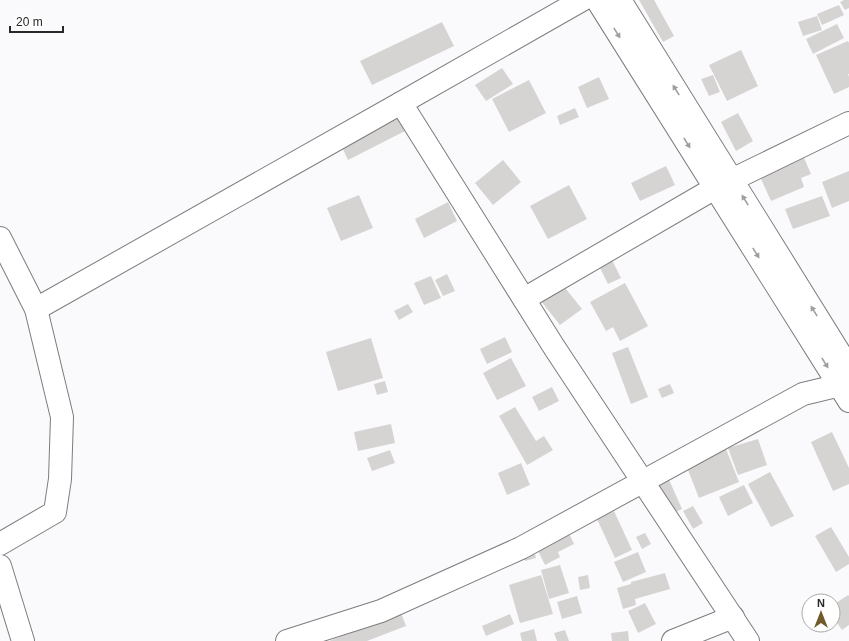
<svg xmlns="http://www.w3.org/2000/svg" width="849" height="641" font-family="Arial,sans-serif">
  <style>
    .building { fill: #d6d4d3 }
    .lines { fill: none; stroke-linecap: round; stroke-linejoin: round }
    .minor-casing { stroke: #7d7d7f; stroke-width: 24 }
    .major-casing { stroke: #7d7d7f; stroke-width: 24 }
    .minor { stroke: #fff; stroke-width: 22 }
    .major { stroke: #fff; stroke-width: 22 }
    .oneway { fill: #9e9e9e }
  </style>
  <rect width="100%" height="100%" fill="#fafafc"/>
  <g class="building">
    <polygon points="639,0 654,0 674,36 663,42"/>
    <polygon points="844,0 849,0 849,8 845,10 840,2"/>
    <polygon points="839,5 844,15 822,25 817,14"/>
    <polygon points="817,16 822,30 803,36 798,22"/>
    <polygon points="442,22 454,46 372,85 360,61"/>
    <polygon points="837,24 844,38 813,54 806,39"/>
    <polygon points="848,41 849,43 849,74 848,74 849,77 849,87 834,94 816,55"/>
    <polygon points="741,50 758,86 727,101 709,65"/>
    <polygon points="502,68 513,84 486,101 475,85"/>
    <polygon points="713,75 720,92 709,96 701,79"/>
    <polygon points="599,77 609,99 587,108 578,87"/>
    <polygon points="529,80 546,113 509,132 492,99"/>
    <polygon points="575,108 579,117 560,125 557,116"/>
    <polygon points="738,113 753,141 736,151 721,122"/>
    <polygon points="398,117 405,131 348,160 341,145"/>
    <polygon points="802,153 811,174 801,178 804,187 771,201 758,172"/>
    <polygon points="503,160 521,182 493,205 475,183"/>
    <polygon points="666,166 675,185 640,201 631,183"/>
    <polygon points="849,171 849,201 832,208 822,182"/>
    <polygon points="569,185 587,219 548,239 530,206"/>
    <polygon points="359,195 373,228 341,241 327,208"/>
    <polygon points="822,196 830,216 793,229 785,209"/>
    <polygon points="448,202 457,221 424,238 415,219"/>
    <polygon points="611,258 621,278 608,284 598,264"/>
    <polygon points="447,274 455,291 443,296 435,280"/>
    <polygon points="431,276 441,298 424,305 414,283"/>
    <polygon points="558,279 582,309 560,325 537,296"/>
    <polygon points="625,283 648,326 620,341 613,327 606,331 590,302"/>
    <polygon points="408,304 413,312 399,320 394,311"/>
    <polygon points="505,337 512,352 487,364 480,349"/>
    <polygon points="371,338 383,378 338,391 326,352"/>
    <polygon points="628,347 648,397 631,404 612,353"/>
    <polygon points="511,358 526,386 497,400 483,373"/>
    <polygon points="385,381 388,392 377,395 374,384"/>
    <polygon points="670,384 674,393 662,398 658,389"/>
    <polygon points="552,387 559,401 539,411 532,397"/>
    <polygon points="515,407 536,441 544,436 553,450 527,465 499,416"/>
    <polygon points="391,424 395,443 358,451 354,432"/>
    <polygon points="832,432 849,468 849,484 833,491 811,442"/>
    <polygon points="758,439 767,465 738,475 728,448"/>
    <polygon points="726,449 739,482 699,498 686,465"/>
    <polygon points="390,450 395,463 372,471 367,458"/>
    <polygon points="521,463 530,485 507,495 498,473"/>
    <polygon points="663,466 682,509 669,515 650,471"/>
    <polygon points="770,472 794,516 771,527 748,484"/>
    <polygon points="744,485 753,503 728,516 719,497"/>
    <polygon points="693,506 703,523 693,529 683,511"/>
    <polygon points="614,511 632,550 615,558 597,519"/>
    <polygon points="831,527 849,557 849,564 836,572 815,536"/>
    <polygon points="567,529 574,544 558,552 560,557 545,565 535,545"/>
    <polygon points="645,533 651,544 642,549 636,537"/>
    <polygon points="531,539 536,558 525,561 520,542"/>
    <polygon points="638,552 646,572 623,582 614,562"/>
    <polygon points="560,565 569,593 549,599 541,570"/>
    <polygon points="665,573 670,589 635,599 636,605 623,609 617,588 631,584 631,582"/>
    <polygon points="541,575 553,614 520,623 509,585"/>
    <polygon points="588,575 590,588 580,590 578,577"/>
    <polygon points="848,595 849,596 849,625 842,630 833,617 833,605"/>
    <polygon points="577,596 582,613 562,619 557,602"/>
    <polygon points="645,603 656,624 638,633 628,611"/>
    <polygon points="401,613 406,626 367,641 329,641"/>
    <polygon points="510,614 514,624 486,636 482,626"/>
    <polygon points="534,629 537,641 522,641 520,633"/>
    <polygon points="565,630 569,641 557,641 554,633"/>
    <polygon points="628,631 629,641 612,641 611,633"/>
  </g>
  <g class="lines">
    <g class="minor-casing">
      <g id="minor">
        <polyline points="401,103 554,347 748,641"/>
        <polyline points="0,238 36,309 62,417 60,479 55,512 0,544"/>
        <polyline points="524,299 715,188 849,123"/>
        <polyline points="36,309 401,103 582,0"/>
        <polyline points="0,566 23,641"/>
        <polyline points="287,641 381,611 521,548 803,394 849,383"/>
        <polyline points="673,641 733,617"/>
      </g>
    </g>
    <g class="major-casing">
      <g id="major">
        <polyline points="597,0 849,401"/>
        <polyline points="620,0 849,368"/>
      </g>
    </g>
    <use href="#minor" class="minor"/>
    <use href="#major" class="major"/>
  </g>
  <defs><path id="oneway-solid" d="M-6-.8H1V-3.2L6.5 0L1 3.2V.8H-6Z"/></defs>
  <g class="oneway">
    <use href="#oneway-solid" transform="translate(617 33) rotate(58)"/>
    <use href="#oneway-solid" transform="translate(676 90) rotate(-122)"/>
    <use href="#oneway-solid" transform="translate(687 143) rotate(58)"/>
    <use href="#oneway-solid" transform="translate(745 200) rotate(-122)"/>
    <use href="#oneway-solid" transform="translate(756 253) rotate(58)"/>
    <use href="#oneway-solid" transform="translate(814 311) rotate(-122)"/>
    <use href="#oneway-solid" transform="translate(825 363) rotate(58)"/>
  </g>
  <g transform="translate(821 613)"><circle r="19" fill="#ffffff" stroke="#a9a9a9"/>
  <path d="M0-3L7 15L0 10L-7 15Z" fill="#6f5c2a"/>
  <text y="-6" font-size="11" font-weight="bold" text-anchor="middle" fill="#272728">N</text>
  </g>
  <path d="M10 26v6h53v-6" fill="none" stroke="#272728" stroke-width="2"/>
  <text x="16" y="26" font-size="12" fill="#272728" stroke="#ffffff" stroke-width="3" paint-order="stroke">20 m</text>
</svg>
